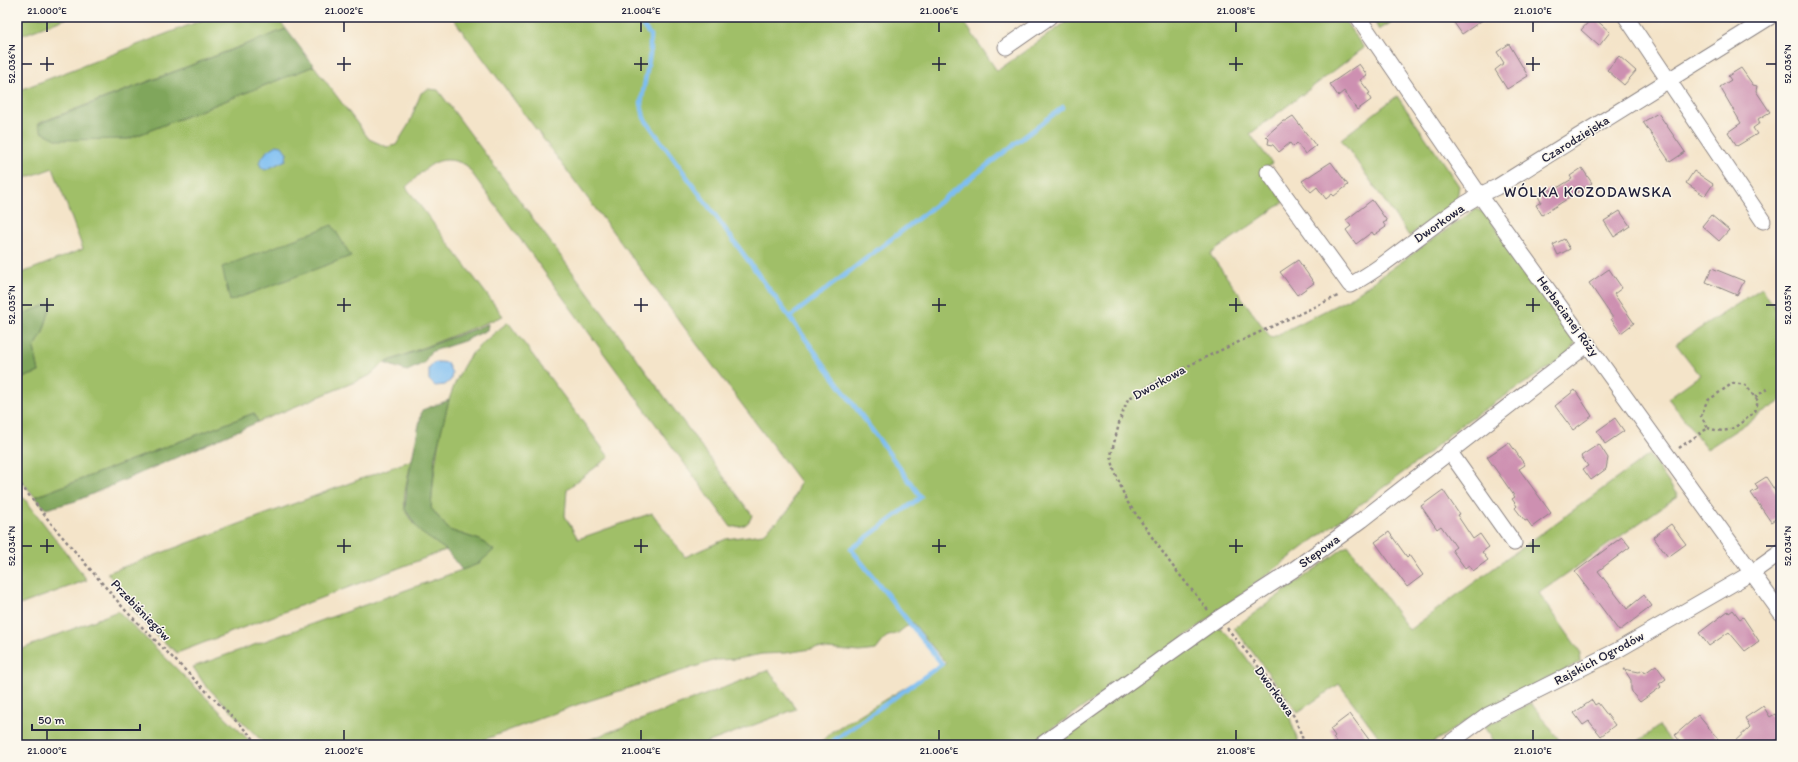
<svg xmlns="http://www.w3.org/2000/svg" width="1798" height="762" font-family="Itim,sans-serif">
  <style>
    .green { fill: #a0bf67; stroke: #617051 }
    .forest { fill: #80a65c; stroke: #51644c }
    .water { fill: #7dbef2; stroke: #507096 }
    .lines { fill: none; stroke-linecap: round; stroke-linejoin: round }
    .stream { stroke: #7dbef2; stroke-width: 4.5 }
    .building { fill: #cd90b1 }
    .minor-casing { stroke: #8b8382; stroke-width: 17 }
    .path { stroke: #8b8382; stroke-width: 2.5; stroke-dasharray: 3 3; stroke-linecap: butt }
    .minor { stroke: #fff; stroke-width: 15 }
    .ticks { fill: none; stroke: #22223b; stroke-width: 1.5 }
    .labels { text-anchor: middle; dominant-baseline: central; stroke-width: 3; stroke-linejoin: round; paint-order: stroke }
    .street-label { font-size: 13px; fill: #22223b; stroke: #fbf7ec }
    .quarter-label { font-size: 15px; letter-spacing: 1px; fill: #22223b; stroke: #fbf7ec }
    .neatline { fill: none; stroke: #22223b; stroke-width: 1.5 }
    .ticks-label { font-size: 10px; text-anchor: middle; fill: #22223b }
  </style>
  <rect width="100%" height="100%" fill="#fbf7ec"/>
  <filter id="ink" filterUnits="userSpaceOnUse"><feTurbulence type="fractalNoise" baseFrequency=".025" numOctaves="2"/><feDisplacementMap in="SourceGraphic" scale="8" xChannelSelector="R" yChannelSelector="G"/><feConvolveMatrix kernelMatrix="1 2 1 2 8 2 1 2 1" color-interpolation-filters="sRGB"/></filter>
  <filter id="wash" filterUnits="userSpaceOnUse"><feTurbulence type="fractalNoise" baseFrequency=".012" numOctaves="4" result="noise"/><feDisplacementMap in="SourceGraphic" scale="16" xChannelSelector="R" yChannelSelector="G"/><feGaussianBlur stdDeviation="0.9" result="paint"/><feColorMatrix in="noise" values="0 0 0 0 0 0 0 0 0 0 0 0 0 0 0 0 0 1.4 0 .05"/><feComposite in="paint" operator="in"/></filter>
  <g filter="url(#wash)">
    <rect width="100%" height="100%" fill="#f4e4c9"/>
    <g class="green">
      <polygon points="17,17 70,17 17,37"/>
      <path d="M210 17H277L286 29 39 123 42 132 128 139 314 66 369 139 387 147 396 145 409 124 421 93 428 89 438 90 752 515C749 526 741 527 731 527L466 165C437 151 426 169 406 187L503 316 384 363 369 376 258 422 254 413 35 497 17 476V380L39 372 34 348 42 335 52 303 17 316V275L83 249 53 168 17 181V91Z"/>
      <path d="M452 17H961L997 71 1073 17H1342L1364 48 1250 134 1272 163 1262 171 1284 202 1210 254 1271 338 1350 298 1476 209 1485 213 1577 341 1565 357 1459 426 1425 456 1191 632 1029 745H812L823 740 831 732 946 663 912 622 898 633 886 637 876 650 859 652 817 648 786 653 762 654 737 659 716 660 579 704 470 745H266L205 685 193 667 478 564 493 550 480 540 449 530 431 508C435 459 441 402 467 360 474 349 497 331 508 322L609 457 567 489 565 516 578 539 652 513 685 557 726 539 763 534 789 510 800 482Z"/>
      <polygon points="1372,17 1400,17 1379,30"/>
      <polygon points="1397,96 1459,186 1457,200 1409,236 1341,139"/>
      <polygon points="1762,288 1781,317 1781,401 1707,449 1668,398 1700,375 1676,344"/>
      <polygon points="1649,455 1678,496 1539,593 1581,653 1580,662 1482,711 1429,745 1385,745 1339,684 1298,712 1234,628 1348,545 1409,630"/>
      <path d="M412 460C409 470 402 499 405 509 411 527 432 540 446 550L177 653 157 636 130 607 134 605 107 573Z"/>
      <polygon points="24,498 87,580 17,606 17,501"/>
      <polygon points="118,611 251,742 242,745 17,745 17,651"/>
      <polygon points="1214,626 1221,628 1235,642 1290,718 1299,745 1047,745"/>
      <polygon points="769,670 796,709 701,745 576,745"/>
      <polygon points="1531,703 1563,745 1497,745 1484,727"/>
      <polygon points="1659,726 1674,745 1633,745"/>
    </g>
    <g class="forest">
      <polygon points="286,29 314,66 128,139 58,140 42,132 38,124"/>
      <polygon points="332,225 351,256 230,301 222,267"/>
      <polygon points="52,303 42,335 34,348 39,372 17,380 17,316"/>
      <polygon points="488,324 487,330 464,341 430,352 424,363 407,371 384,363"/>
      <polygon points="449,400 435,456 431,508 449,530 480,540 494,550 478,564 462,570 446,550 420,532 405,509 407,484 422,410"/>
      <polygon points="254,413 258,422 76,501 46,509 35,497"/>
    </g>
    <g class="water">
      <polygon points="277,145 282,146 287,153 286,160 265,170 261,167 259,162 267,151"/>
      <polygon points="440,362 447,363 452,373 451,380 445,385 435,386 429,380 429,369 433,363"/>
    </g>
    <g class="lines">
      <g class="stream">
        <polyline points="636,17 650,35 650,54 641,103 644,118 921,497 851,549 942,664 833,741 834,745"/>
        <polyline points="790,317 1063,107"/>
      </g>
    </g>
    <g id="blocks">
      <g class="building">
        <polygon points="1450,17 1487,17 1462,34"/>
        <polygon points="1593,17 1610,32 1599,46 1581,30"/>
        <polygon points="1509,44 1528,76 1507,89 1495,70 1504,63 1497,52"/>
        <polygon points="1619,56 1636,71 1624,85 1607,70"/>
        <polygon points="1359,64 1367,75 1360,80 1370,93 1368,94 1371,100 1357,110 1344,91 1338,96 1330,84"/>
        <polygon points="1741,68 1753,85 1757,86 1756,91 1770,112 1758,119 1760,123 1753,128 1757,134 1737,146 1728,132 1741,123 1720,87 1731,80 1728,76"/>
        <polygon points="1658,113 1685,152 1670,162 1643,122"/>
        <polygon points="1293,116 1316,146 1305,154 1297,143 1293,147 1290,143 1279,152 1273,145 1268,144 1269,139 1266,136 1283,121 1285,121"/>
        <polygon points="1331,162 1348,185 1334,196 1332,194 1326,199 1317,187 1311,192 1302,181"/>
        <polygon points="1582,168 1592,183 1542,215 1536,205 1541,202 1538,196 1550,189 1552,191 1572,179 1570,176"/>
        <polygon points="1694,171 1713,184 1705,196 1686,183"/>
        <polygon points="1372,200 1387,221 1383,223 1386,227 1374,235 1372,232 1356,244 1346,230 1351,226 1346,220"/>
        <polygon points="1620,211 1630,226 1614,237 1604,221"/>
        <polygon points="1711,215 1729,230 1719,241 1702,226"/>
        <polygon points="1564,239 1570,249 1558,255 1553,245"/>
        <polygon points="1298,260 1314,283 1297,295 1280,272"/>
        <polygon points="1712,268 1744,281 1737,295 1706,282"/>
        <polygon points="1609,269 1622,288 1614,294 1634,323 1621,333 1611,319 1613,318 1589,283"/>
        <polygon points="1575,390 1592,416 1573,430 1555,406"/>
        <polygon points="1615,418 1624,431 1605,444 1597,431"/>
        <polygon points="1509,442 1525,465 1519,469 1551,513 1532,527 1527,520 1525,521 1515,508 1517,506 1512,499 1515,497 1487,457"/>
        <polygon points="1599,444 1608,458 1606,469 1591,480 1583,469 1588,466 1581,456"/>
        <polygon points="1766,477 1781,500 1781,515 1771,522 1751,493 1758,489 1755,484"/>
        <polygon points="1443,490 1459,514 1457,515 1473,539 1480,534 1489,547 1482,552 1488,560 1473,571 1469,565 1465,568 1452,550 1456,547 1441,526 1437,529 1421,506"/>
        <polygon points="1671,524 1686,544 1668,557 1653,537"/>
        <polygon points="1389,532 1407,557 1409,555 1423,575 1407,587 1375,542"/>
        <polygon points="1622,537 1630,547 1598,571 1627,609 1644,595 1652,606 1619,631 1575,572"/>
        <polygon points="1733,610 1740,619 1743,617 1759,641 1745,651 1729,632 1709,646 1699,633 1728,611 1729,613"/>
        <polygon points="1656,665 1666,679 1659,684 1661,687 1640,702 1633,694 1631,689 1631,680 1624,669 1639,672 1643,670 1645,673"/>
        <polygon points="1592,700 1595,705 1598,703 1615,725 1601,736 1589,721 1583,725 1574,713"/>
        <polygon points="1763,706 1770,717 1775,714 1781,723 1781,736 1768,745 1731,745 1750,727 1745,718"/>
        <polygon points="1350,714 1373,745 1339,745 1333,738 1335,736 1330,729"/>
        <polygon points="1698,715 1723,745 1683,745 1675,735"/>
      </g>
    </g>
  </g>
  <g filter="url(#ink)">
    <use href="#blocks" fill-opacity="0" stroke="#8b8382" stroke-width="1"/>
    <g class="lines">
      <g class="minor-casing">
        <g id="minor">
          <polyline points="1358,17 1479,194 1781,613"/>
          <polyline points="1626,17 1763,221"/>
          <polyline points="1006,47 1049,17"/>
          <path d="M1268 172 1350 285C1402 257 1443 210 1497 187L1770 17"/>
          <polyline points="1449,451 1514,543"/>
          <polyline points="1041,745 1216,620 1293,570 1362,520 1588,344"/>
          <polyline points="1447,745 1488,715 1616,651 1753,572 1781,552"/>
        </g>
      </g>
      <g class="path">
        <polyline points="1755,397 1770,387"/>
        <path d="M1679 448 1708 428 1701 416 1707 401 1733 383 1745 385 1758 401 1755 412C1737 425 1731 436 1708 428"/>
        <polyline points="17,480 54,527 126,611 260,745"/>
        <polyline points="1208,610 1171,564 1126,500 1114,469 1111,455 1120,420 1128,399 1156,382 1204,358 1340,295"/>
        <polyline points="1227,628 1275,687 1295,718 1305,745"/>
      </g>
      <use href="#minor" class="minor"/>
    </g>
  </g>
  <path class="ticks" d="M47 22V32M344 22V32M641 22V32M939 22V32M1236 22V32M1533 22V32M47 57V71M344 57V71M641 57V71M939 57V71M1236 57V71M1533 57V71M22 64H32M40 64H54M337 64H351M634 64H648M932 64H946M1229 64H1243M1526 64H1540M1766 64H1776M47 298V312M344 298V312M641 298V312M939 298V312M1236 298V312M1533 298V312M22 305H32M40 305H54M337 305H351M634 305H648M932 305H946M1229 305H1243M1526 305H1540M1766 305H1776M47 539V553M344 539V553M641 539V553M939 539V553M1236 539V553M1533 539V553M22 546H32M40 546H54M337 546H351M634 546H648M932 546H946M1229 546H1243M1526 546H1540M1766 546H1776M47 730V740M344 730V740M641 730V740M939 730V740M1236 730V740M1533 730V740"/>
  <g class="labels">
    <g class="street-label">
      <text transform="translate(1575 139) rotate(-32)">Czarodziejska</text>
      <text transform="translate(1439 223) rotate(-35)">Dworkowa</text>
      <text transform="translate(1568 316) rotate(54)">Herbacianej Róży</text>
      <text transform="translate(1159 382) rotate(-29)">Dworkowa</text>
      <text transform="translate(1319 551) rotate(-36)">Stepowa</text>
      <text transform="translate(141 610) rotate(46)">Przebiśniegów</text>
      <text transform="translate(1599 658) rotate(-28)">Rajskich Ogrodów</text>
      <text transform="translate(1275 691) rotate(54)">Dworkowa</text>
    </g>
    <g class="quarter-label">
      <text x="1588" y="192">WÓLKA KOZODAWSKA</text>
    </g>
  </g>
  <rect width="1798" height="762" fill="none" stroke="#fbf7ec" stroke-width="44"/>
  <path d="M32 724v6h108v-6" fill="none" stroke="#22223b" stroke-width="2"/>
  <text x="38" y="724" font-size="12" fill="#22223b" stroke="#fbf7ec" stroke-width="3" paint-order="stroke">50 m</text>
  <rect x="22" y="22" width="1754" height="718" class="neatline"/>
  <g class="ticks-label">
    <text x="47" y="14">21.000°E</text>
    <text x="344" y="14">21.002°E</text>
    <text x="641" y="14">21.004°E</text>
    <text x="939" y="14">21.006°E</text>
    <text x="1236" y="14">21.008°E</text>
    <text x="1533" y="14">21.010°E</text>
    <text transform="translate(11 64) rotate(-90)" y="4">52.036°N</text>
    <text transform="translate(1787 64) rotate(-90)" y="4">52.036°N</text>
    <text transform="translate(11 305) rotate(-90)" y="4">52.035°N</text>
    <text transform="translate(1787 305) rotate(-90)" y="4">52.035°N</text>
    <text transform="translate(11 546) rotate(-90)" y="4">52.034°N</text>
    <text transform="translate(1787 546) rotate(-90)" y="4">52.034°N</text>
    <text x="47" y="754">21.000°E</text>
    <text x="344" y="754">21.002°E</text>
    <text x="641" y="754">21.004°E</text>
    <text x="939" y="754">21.006°E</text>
    <text x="1236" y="754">21.008°E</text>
    <text x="1533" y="754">21.010°E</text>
  </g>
</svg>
